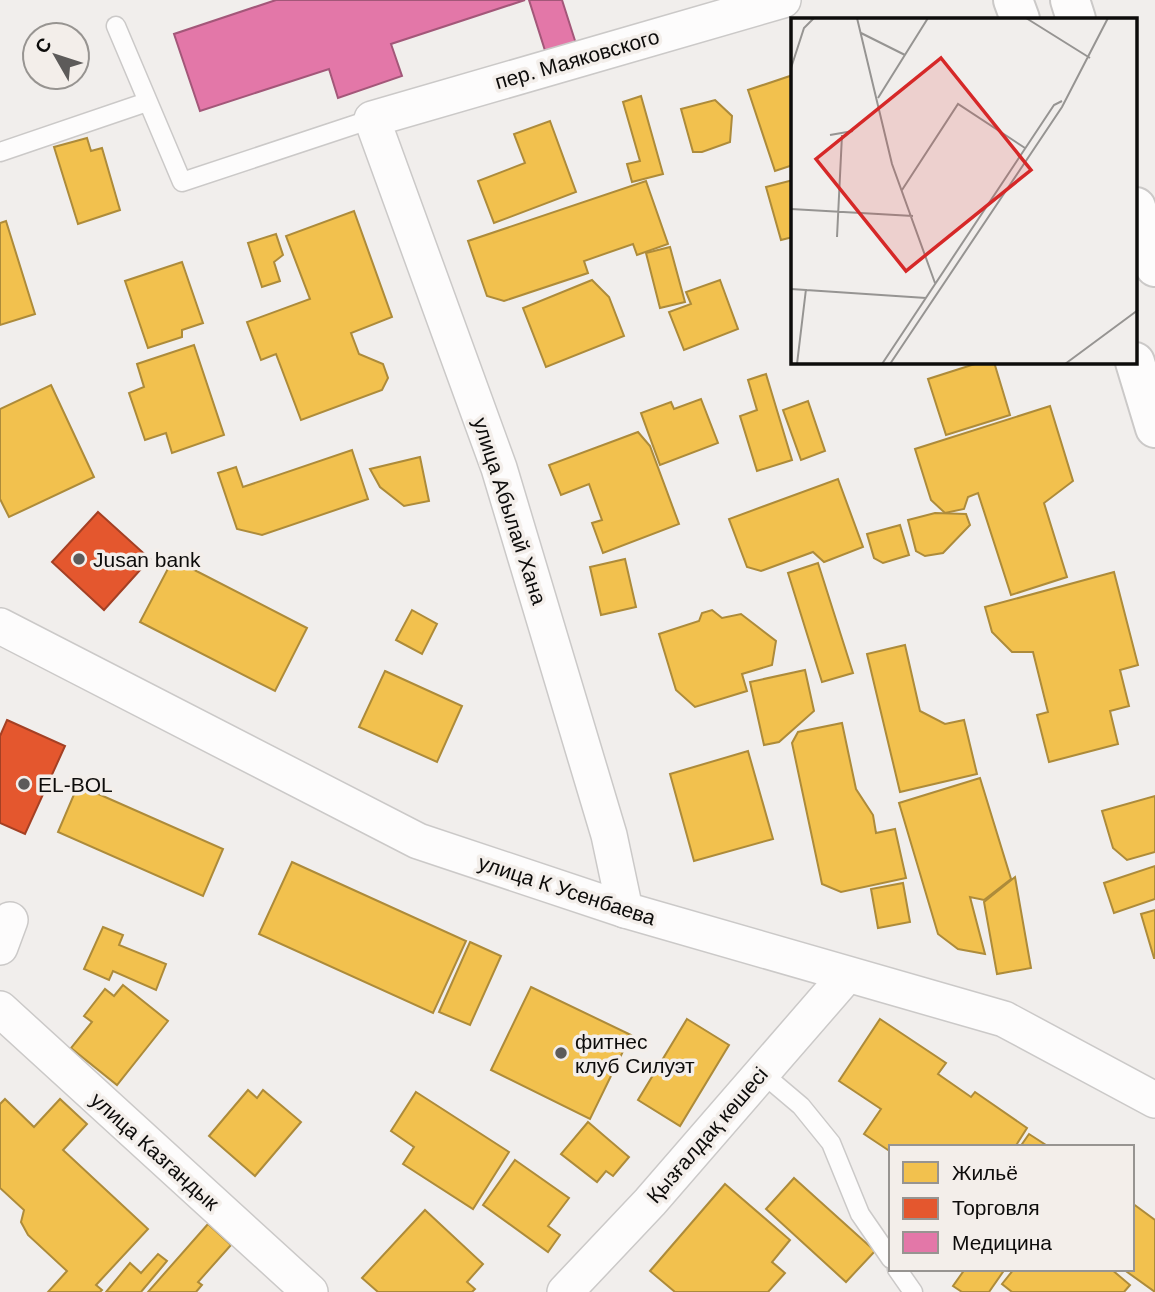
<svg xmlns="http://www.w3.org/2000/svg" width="1155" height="1292" font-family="Arial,sans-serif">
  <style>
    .homes { fill: #f2c14e; stroke: #ad8b3a; stroke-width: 2 }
    .shops { fill: #e4572e; stroke: #a44024; stroke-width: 2 }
    .health { fill: #e377a8; stroke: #a35779; stroke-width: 2 }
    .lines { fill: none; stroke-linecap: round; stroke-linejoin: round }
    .lane-casing { stroke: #cbc9c8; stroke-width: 21 }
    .street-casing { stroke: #cbc9c8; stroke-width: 38 }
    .secondary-casing { stroke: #cbc9c8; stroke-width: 42 }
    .lane { stroke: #fdfcfc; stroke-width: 18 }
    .street { stroke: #fdfcfc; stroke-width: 35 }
    .secondary { stroke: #fdfcfc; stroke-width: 38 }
    .poi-dot { fill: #5d5b5a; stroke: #f3eeea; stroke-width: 2.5 }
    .labels { text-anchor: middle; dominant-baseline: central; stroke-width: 7; stroke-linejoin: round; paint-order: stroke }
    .street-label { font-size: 21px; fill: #0d0c0b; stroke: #f3eeea }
    .poi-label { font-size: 21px; fill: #0d0c0b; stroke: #f3eeea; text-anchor: start }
    .inset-road { fill: none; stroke: #969492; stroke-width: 2 }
    .view { fill: #d62828; fill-opacity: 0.15; stroke: #d62828; stroke-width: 3.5 }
    .inset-edge { fill: none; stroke: #0d0c0b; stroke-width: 3.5 }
  </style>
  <rect width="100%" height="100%" fill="#f1eeec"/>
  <g class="homes">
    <polygon points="793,75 793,165 775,171 748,90"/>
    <polygon points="641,96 663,174 632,182 627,164 640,161 623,102"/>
    <polygon points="715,100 732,116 730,142 702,152 693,152 681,109"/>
    <polygon points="550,121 576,192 494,223 478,181 525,163 514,134"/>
    <polygon points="87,138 91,151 102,148 120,210 78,224 54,147"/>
    <polygon points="793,180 793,237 781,240 766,187"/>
    <polygon points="646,181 668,244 637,255 633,244 584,261 588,273 504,301 487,296 468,241"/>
    <polygon points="354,211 392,317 351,333 359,354 383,364 388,378 382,390 301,420 276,354 261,360 247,322 310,299 286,236"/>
    <polygon points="6,221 35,314 0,325 0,223"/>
    <polygon points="276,234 283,255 274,262 280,281 262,287 248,243"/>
    <polygon points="670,247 685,302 660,308 646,253"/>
    <polygon points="182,262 203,323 182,330 182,337 148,348 125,281"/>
    <polygon points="592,280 609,297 624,336 546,367 523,308"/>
    <polygon points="720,280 738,329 684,350 669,312 691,304 686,292"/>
    <polygon points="194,345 224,435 172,453 166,433 145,440 129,393 144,387 137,364"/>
    <polygon points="981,362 994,362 1010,415 946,435 928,379"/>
    <polygon points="766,374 792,460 757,471 740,416 757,410 748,380"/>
    <polygon points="51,385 94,477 9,517 0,499 0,409"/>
    <polygon points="701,399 718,443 660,465 641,413 671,402 674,409"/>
    <polygon points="808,401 825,451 801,460 783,410"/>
    <polygon points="1050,406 1073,481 1044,503 1067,577 1011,595 978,493 968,497 964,509 945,513 931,500 915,449"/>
    <polygon points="638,432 650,446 679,524 603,553 592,523 602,520 589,484 561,495 549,465"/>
    <polygon points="352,450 368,499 262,535 237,529 218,473 236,467 243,487"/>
    <polygon points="420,457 429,501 404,506 380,487 370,469"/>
    <polygon points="838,479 863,547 824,562 813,552 761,571 747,567 729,519"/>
    <polygon points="935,513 966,514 970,525 943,553 925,556 916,551 908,520"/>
    <polygon points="900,525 909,555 883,563 874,558 867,534"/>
    <polygon points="173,559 307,628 275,691 140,622"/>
    <polygon points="625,559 636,607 601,615 590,567"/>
    <polygon points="818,563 853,673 822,682 788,573"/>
    <polygon points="1114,572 1138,665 1120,670 1129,706 1110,711 1118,744 1049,762 1037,715 1048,712 1033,652 1012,652 992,632 985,607"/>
    <polygon points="412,610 437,624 422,654 396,640"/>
    <polygon points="712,610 722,618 741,614 776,641 772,665 742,674 747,691 695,707 676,690 659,634 699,621 702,613"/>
    <polygon points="905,645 920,711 945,724 964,720 977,774 900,792 867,654"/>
    <polygon points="805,670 814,711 779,742 764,745 750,682"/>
    <polygon points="385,671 462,706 437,762 359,727"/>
    <polygon points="842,723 856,789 873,815 876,833 895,829 906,878 841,892 822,884 792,743 798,732"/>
    <polygon points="748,751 773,839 694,861 670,774"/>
    <polygon points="980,778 1011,879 984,900 970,897 985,954 958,949 938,934 899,803"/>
    <polygon points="78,785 223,849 203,896 58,832"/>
    <polygon points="1155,796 1155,852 1127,860 1113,848 1102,811"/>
    <polygon points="292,862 466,941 433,1013 259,934"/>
    <polygon points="1155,866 1155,899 1114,913 1104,883"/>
    <polygon points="1015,877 1031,968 997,974 984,902"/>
    <polygon points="903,883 910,922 878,928 871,889"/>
    <polygon points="1155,910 1155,958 1154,958 1141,914"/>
    <polygon points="103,927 123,935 119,945 166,964 156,990 113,971 109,980 84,969"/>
    <polygon points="470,942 501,956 470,1025 439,1012"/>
    <polygon points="123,985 168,1021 117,1085 71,1048 92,1022 84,1016 105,989 114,996"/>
    <polygon points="531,987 631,1035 590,1119 491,1070"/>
    <polygon points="687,1019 729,1045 680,1126 638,1100"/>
    <polygon points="880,1019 946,1063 938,1074 971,1097 975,1092 1027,1128 1015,1147 891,1147 891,1152 864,1134 881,1109 839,1081"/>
    <polygon points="248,1090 257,1098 263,1090 301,1122 255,1176 209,1136"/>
    <polygon points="416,1092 509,1152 473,1209 403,1164 414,1147 391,1131"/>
    <polygon points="5,1099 34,1127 60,1099 87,1124 63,1150 148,1229 96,1285 102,1290 100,1292 48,1292 67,1271 28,1235 21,1222 24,1210 0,1188 0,1104"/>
    <polygon points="588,1122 629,1157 613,1176 606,1171 597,1182 561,1154"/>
    <polygon points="1029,1134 1049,1147 1020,1147"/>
    <polygon points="515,1160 569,1198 548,1226 560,1235 548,1252 483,1205"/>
    <polygon points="794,1178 875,1251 846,1282 766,1209"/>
    <polygon points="725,1184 790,1240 772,1262 785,1273 768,1292 675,1292 650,1271"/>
    <polygon points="1132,1203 1155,1220 1155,1292 1123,1269 1132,1269"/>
    <polygon points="425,1210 483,1264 467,1282 475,1289 472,1292 378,1292 362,1278"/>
    <polygon points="208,1224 231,1245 198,1282 202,1285 196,1292 148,1292"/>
    <polygon points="158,1254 167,1261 141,1292 106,1292 130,1263 141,1273"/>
    <polygon points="965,1269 1005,1269 989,1292 962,1292 953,1286"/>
    <polygon points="1014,1269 1111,1269 1130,1285 1124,1292 1012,1292 1002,1284"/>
  </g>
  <g class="shops">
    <polygon points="98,512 150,559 104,610 52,562"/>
    <polygon points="7,720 65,746 25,834 0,823 0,736"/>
  </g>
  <g class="health">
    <polygon points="276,0 525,0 391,44 402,76 338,98 329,69 200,111 174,34"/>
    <polygon points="529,0 562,0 578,50 548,60"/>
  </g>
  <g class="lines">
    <g class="lane-casing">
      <g id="lane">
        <polyline points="116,26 182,182 372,119"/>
        <polyline points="0,152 147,102"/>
        <polyline points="762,1073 801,1106 831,1143 860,1214 891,1259"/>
        <polyline points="897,1269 913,1292"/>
      </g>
    </g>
    <g class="street-casing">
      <g id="street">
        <polyline points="0,626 418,841 625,910 1004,1019 1155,1100"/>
        <polyline points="625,910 609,835 499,468 372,119 783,0"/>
        <polyline points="0,947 10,920"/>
        <polyline points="0,1009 310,1292"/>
        <polyline points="565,1292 650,1202 846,976"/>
      </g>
    </g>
    <g class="secondary-casing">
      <g id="secondary">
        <polyline points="1013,0 1020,19"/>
        <polyline points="1070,0 1076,19"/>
        <polyline points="1136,207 1155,267"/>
        <polyline points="1135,362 1155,428"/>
      </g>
    </g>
    <use href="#lane" class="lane"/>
    <use href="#street" class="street"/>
    <use href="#secondary" class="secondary"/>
  </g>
  <g class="poi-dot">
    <circle cx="79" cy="559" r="7"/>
    <circle cx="24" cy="784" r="7"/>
    <circle cx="561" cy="1053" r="7"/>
  </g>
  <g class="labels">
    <g class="street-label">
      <text transform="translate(577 59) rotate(-16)">пер. Маяковского</text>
      <text transform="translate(510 511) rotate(72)">улица Абылай Хана</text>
      <text transform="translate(567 890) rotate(18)">улица К Усенбаева</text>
      <text transform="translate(707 1135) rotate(-49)">Қызғалдақ көшесі</text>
      <text transform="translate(155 1151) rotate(42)">улица Казгандык</text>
    </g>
    <g class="poi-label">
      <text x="93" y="559">Jusan bank</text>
      <text x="38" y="784">EL-BOL</text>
      <text x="575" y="1041">фитнес<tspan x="575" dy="24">клуб Силуэт</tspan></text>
    </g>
  </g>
  <g transform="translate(791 18)">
    <rect width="346" height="346" fill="#f1eeec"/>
    <path class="inset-road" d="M66 0 101 146 144 265M235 0 299 40M70 15 114 37M0 50 13 10 23 0M87 80 137 0M39 117 62 113M111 172 167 86 234 130M0 191 122 198M46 219 51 117M0 271 135 280M6 346 15 271M91 346 263 87 271 83M99 346 271 89 317 0M274 346 347 292"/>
    <path class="view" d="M150 40 240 152 115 253 25 141Z"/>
    <rect width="346" height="346" class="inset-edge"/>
  </g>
  <rect x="889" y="1145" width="245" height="126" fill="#f3eeea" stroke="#979491" stroke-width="2"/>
  <rect x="903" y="1162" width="35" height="21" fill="#f2c14e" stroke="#979491" stroke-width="2"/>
  <text x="952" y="1180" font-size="21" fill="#0d0c0b">Жильё</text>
  <rect x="903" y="1198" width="35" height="21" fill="#e4572e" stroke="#979491" stroke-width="2"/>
  <text x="952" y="1215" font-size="21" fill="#0d0c0b">Торговля</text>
  <rect x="903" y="1232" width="35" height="21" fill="#e377a8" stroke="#979491" stroke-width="2"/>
  <text x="952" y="1250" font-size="21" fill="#0d0c0b">Медицина</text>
  <g transform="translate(56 56) rotate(309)"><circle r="33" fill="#f3eeea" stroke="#979491" stroke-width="2"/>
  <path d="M0-5L12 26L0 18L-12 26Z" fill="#5d5b5a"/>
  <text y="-10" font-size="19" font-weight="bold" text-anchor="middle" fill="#0d0c0b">С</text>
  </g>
</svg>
